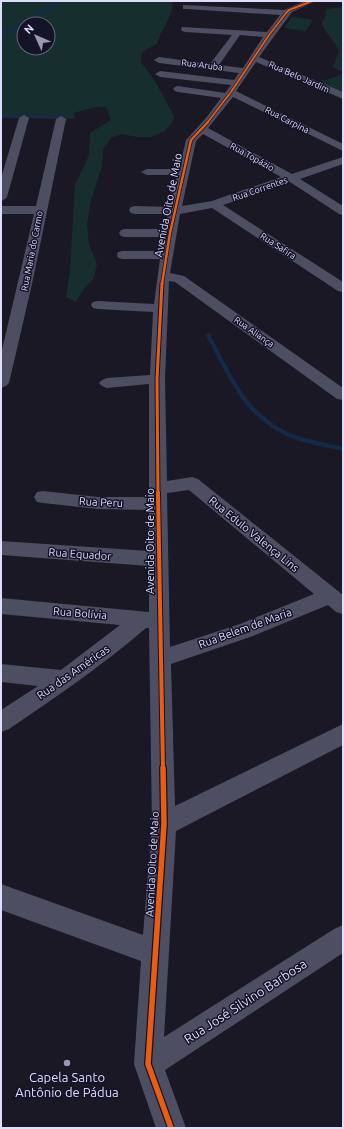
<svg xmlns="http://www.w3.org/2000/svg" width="344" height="1129" font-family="Ubuntu,sans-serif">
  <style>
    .green { fill: #162e2e; fill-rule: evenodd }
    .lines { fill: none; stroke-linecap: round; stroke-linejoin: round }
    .stream-far1 { stroke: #142a48; stroke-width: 2.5 }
    .stream { stroke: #142a48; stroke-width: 4.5 }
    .minor { fill: #4e4e63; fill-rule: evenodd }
    .cycleway-far4-casing { stroke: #151329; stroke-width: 3 }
    .cycleway-far3-casing { stroke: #151329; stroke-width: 4 }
    .cycleway-far2-casing { stroke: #151329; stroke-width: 5 }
    .cycleway-far1-casing { stroke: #151329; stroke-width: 6 }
    .cycleway-casing { stroke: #151329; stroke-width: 8 }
    .cycleway-far4 { stroke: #e95d12; stroke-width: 2 }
    .cycleway-far3 { stroke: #e95d12; stroke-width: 2.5 }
    .cycleway-far2 { stroke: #e95d12; stroke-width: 3 }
    .cycleway-far1 { stroke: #e95d12; stroke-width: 4 }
    .cycleway { stroke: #e95d12; stroke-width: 5.5 }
    .poi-dot { fill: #9998b0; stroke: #151329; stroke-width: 1.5 }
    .labels { text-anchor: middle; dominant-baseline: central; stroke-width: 3; stroke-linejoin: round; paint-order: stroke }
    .far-street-label { font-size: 9px; fill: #deddfc; stroke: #151329 }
    .street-label { font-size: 11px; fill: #deddfc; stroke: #151329 }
    .near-street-label { font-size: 13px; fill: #deddfc; stroke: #151329 }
    .near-poi-label { font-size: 13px; fill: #deddfc; stroke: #151329 }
  </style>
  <rect width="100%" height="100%" fill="#191824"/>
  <g class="green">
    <path d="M1 1H173C173 17 161 29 157 44L142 52 141 62 155 81 174 116 173 122 165 131 152 137H137L121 134 111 138 103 149 102 166 91 200 87 224 89 244 97 264 94 278 81 293 76 302 66 297 70 270 75 184 85 164 89 155 90 133 111 120 106 107H95L74 113 75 118 70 119 1 118ZM24 24H48V48H24Z"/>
    <path d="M343 7V72L333 67 339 51C335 40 323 32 322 22L325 17 326 9Z"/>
    <polygon points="292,17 313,20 306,31 284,28"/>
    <polygon points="343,73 343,93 317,81 331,79"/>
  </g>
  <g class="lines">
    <g class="stream-far1">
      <polyline points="1,34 25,23 61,1"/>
      <polyline points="1,116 65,116"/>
    </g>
    <path class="stream" d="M208 335C229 374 244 414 287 434 302 441 326 445 343 449"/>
    <g class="minor">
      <path d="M305 1H316L292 12 259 57 343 92V99L256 62 236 91 343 144V151L233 97 208 128 292 174 343 157V164L300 179 343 206V215L339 214 290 182 223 205 343 282V292L338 291 212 208 180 214 170 273 184 276 343 388V400L337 399 175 282 169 281 165 379 167 481 192 477 198 479 343 595V614L336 612 328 605 253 636 171 664 175 806 343 724V745L176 831 164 1037 334 929 343 925V953L165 1070 186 1128H156L134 1064 141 961 1 910V884L143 935 152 824 149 628H146C103 665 56 697 9 729L1 732V710L38 686 1 682V664L61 670 120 625 1 614V598L149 612V566L1 555V541L149 551V510L98 509 43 503 37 502 34 497 37 492 43 491 98 497H149V384L107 388 102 386 99 383 102 380 107 378 150 375 153 312 98 309 93 308 91 305 93 302 98 301 154 304 160 259H123L118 258 117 255 118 252 123 251H161L163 237H125L121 236 119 233 121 230 125 229H165L168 214H135L131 213 129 210 131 207 135 206 170 207 177 175H147L141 172 147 169H179L186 140 206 118 221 98 178 92 175 91 173 89 175 87 178 86 225 93 231 85 160 77 155 74 160 71 234 80 239 73 159 63 154 60 159 57 210 64 232 35 185 32 182 31 181 29 182 27 267 32 280 15 186 9H183V5L284 10ZM240 35 263 37 243 68 219 65ZM203 134 281 177 212 201 182 206 196 141ZM189 490 314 594 240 624 170 647 167 493Z"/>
      <polygon points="24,115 29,118 7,197 5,199 1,201 1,178 19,118"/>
      <polygon points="61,116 66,119 32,284 9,383 6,386 1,388 1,354 34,214 1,214 1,206 36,206 56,119"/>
    </g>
    <g class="cycleway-far4-casing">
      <polyline id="cycleway-far4" points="207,123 231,92 269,35 286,13 289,10 312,1"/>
    </g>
    <g class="cycleway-far3-casing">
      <polyline id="cycleway-far3" points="162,284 170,233 191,140 208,122"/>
    </g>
    <g class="cycleway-far2-casing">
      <polyline id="cycleway-far2" points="158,494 157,379 162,283"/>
    </g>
    <g class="cycleway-far1-casing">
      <polyline id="cycleway-far1" points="158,493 163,769"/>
    </g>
    <g class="cycleway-casing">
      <polyline id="cycleway" points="163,768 164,824 148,1064 171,1128"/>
    </g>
    <use href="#cycleway-far4" class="cycleway-far4"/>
    <use href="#cycleway-far3" class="cycleway-far3"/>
    <use href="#cycleway-far2" class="cycleway-far2"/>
    <use href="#cycleway-far1" class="cycleway-far1"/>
    <use href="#cycleway" class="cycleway"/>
  </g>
  <circle class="poi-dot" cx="67" cy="1063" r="4"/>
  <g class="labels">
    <g class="far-street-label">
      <text transform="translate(202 65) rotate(7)">Rua Aruba</text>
      <text transform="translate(299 77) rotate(24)">Rua Belo Jardim</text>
      <text transform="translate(287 120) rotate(27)">Rua Carpina</text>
      <text transform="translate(252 157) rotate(29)">Rua Topázio</text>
      <text transform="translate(260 189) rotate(-19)">Rua Correntes</text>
      <text transform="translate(278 246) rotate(33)">Rua Safira</text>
      <text transform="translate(32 251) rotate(-79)">Rua Maria do Carmo</text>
      <text transform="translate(254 332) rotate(35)">Rua Aliança</text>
    </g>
    <g class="street-label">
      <text transform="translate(168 205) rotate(-79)">Avenida Oito de Maio</text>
      <text transform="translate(101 502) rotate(3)">Rua Peru</text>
      <text transform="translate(254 534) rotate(39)">Rua Edulo Valença Lins</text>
      <text transform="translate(150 541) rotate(-90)">Avenida Oito de Maio</text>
      <text transform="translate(80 554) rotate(4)">Rua Equador</text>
      <text transform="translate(80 613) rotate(5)">Rua Bolívia</text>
      <text transform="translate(245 628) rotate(-20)">Rua Belem de Maria</text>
      <text transform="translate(73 672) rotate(-35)">Rua das Américas</text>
      <text transform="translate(152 864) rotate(-87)">Avenida Oito de Maio</text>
    </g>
    <g class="near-street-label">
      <text transform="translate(245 1001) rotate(-33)">Rua José Silvino Barbosa</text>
    </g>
    <g class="near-poi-label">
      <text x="67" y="1077">Capela Santo<tspan x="67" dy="15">Antônio de Pádua</tspan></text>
    </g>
  </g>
  <rect width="344" height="1129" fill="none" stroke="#deddfc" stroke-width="4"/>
  <g transform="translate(36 36) rotate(315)"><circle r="19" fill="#151329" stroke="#65647d"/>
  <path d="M0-3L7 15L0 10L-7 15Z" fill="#9998b0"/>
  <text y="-6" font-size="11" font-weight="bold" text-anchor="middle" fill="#deddfc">N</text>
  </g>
</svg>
